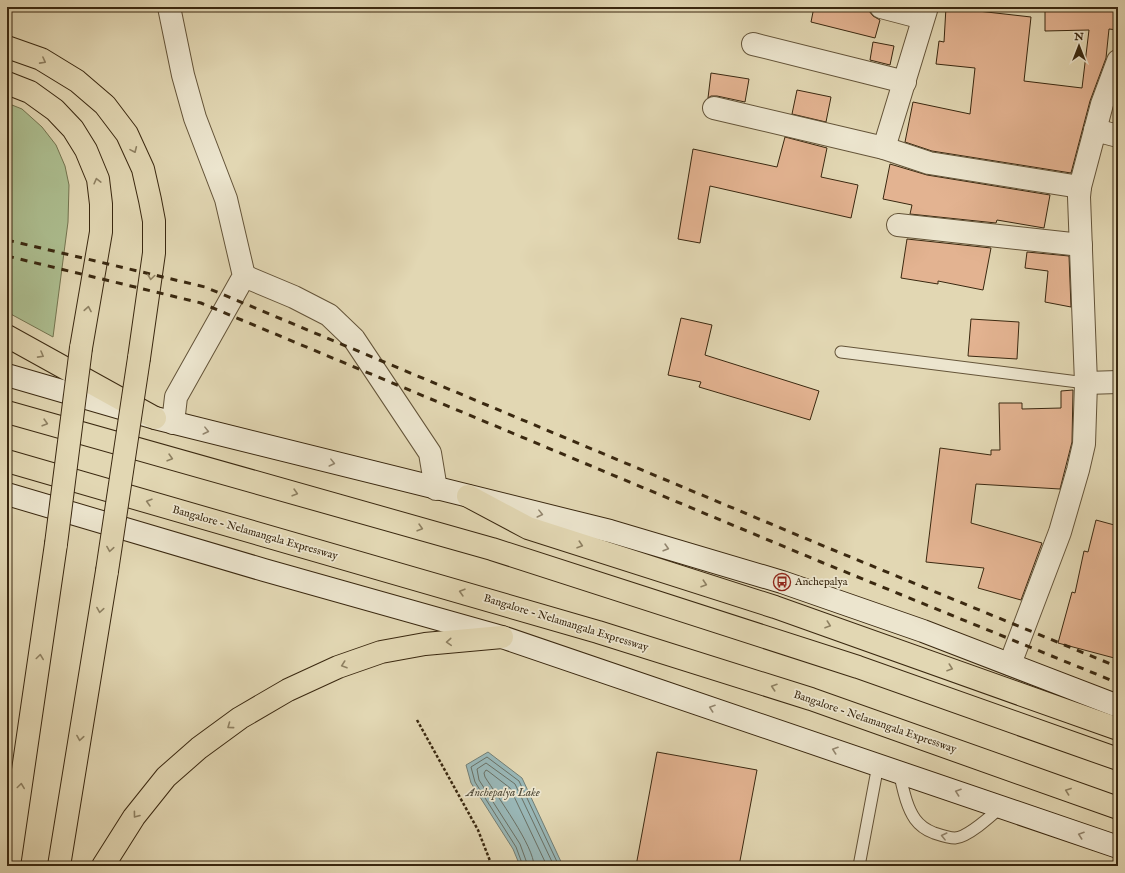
<svg xmlns="http://www.w3.org/2000/svg" width="1125" height="873" font-family="'IM FELL English',serif">
  <style>
    .green { fill: #adbf91; stroke: #747450 }
    .water { fill: #99b7b7; stroke: #737e74 }
    .lines { fill: none; stroke-linecap: round; stroke-linejoin: round }
    .shore { stroke: #6a7064; stroke-width: 1 }
    .building { fill: #e3b391; stroke: #3a2810 }
    .lane-casing { stroke: #645439; stroke-width: 13 }
    .street-casing { stroke: #645439; stroke-width: 24 }
    .secondary-casing { stroke: #3a2810; stroke-width: 24 }
    .highway-casing { stroke: #3a2810; stroke-width: 24 }
    .path { stroke: #3a2810; stroke-width: 2.5; stroke-dasharray: 3 2; stroke-linecap: butt }
    .lane { stroke: #ece5ce; stroke-width: 11 }
    .street { stroke: #ece5ce; stroke-width: 22 }
    .secondary { stroke: #ece5ce; stroke-width: 22 }
    .highway { stroke: #e2d7b3; stroke-width: 22 }
    .rail { stroke: #3a2810; stroke-width: 3; stroke-dasharray: 7 7; stroke-linecap: butt }
    .highway-bridge-casing { stroke: #3a2810; stroke-width: 24; stroke-linecap: butt }
    .highway-bridge { stroke: #e2d7b3; stroke-width: 22 }
    .oneway { stroke: #8e8062 }
    .oneway2 { stroke: #93866f }
    .labels { text-anchor: middle; dominant-baseline: central; stroke-width: 3.5; stroke-linejoin: round; paint-order: stroke }
    .street-label { font-size: 11px; fill: #3a2810; stroke: #ece5ce }
    .poi-label { font-size: 11px; fill: #3a2810; stroke: #ece5ce; text-anchor: start }
    .water-label { font-size: 12px; font-style: italic; fill: #524c3a; stroke: #ece5ce }
  </style>
  <rect width="100%" height="100%" fill="#e2d7b3"/>
  <filter id="stains"><feTurbulence type="fractalNoise" baseFrequency=".005" numOctaves="4"/><feColorMatrix values="0 0 0 0 .2 0 0 0 0 .09 0 0 0 0 .02 0 0 0 .5 -.17"/></filter>
  <radialGradient id="worn" r=".72"><stop offset=".6" stop-color="#630" stop-opacity="0"/><stop offset="1" stop-color="#630" stop-opacity=".3"/></radialGradient>
  <polygon class="green" points="7,103 22,109 42,127 56,145 65,166 69,185 68,222 53,337 7,312"/>
  <polygon class="water" points="488,752 522,778 563,866 520,866 513,849 471,783 466,765"/>
  <g class="lines">
    <g class="shore">
      <polyline points="523,866 516,847 475,782 471,767 487,757 519,781 559,866"/>
      <polyline points="528,866 520,844 479,780 477,769 486,763 515,784 554,866"/>
      <path d="M534 866C534 846 497 796 485 777L484 773 486 770 488 771 510 788 547 866"/>
    </g>
  </g>
  <g class="building">
    <polygon points="814,7 855,7 869,11 873,16 880,20 875,38 811,22"/>
    <polygon points="946,7 969,7 969,10 1031,17 1024,81 1082,88 1089,30 1045,31 1045,7 1118,7 1118,30 1109,29 1106,58 1090,101 1071,173 932,151 905,142 913,102 970,114 975,68 936,64 939,41 944,42"/>
    <polygon points="873,42 894,46 890,65 870,60"/>
    <polygon points="711,73 749,79 745,102 717,96 711,96 708,98"/>
    <polygon points="797,90 831,97 826,122 792,114"/>
    <polygon points="785,137 827,148 821,177 858,185 851,218 710,186 700,243 678,239 693,149 777,167"/>
    <polygon points="890,164 927,175 1050,195 1044,228 997,220 996,223 910,214 912,205 883,199"/>
    <polygon points="907,239 991,248 983,290 938,281 938,284 901,278"/>
    <polygon points="1027,252 1069,256 1071,307 1045,302 1048,271 1025,268"/>
    <polygon points="681,318 712,325 705,355 819,391 810,420 699,387 701,382 668,375"/>
    <polygon points="971,319 1019,322 1017,359 968,356"/>
    <polygon points="1073,390 1072,442 1060,489 976,484 971,523 1042,543 1021,600 978,588 984,568 926,562 940,448 991,455 991,450 1000,450 999,403 1022,403 1022,409 1061,408 1061,391"/>
    <polygon points="1096,520 1118,526 1118,659 1058,643 1072,592 1075,593 1084,551 1088,552"/>
    <polygon points="657,752 757,770 739,866 636,866"/>
  </g>
  <g class="lines">
    <g class="lane-casing">
      <g id="lane">
        <polyline points="841,352 1086,383"/>
        <path d="M899 772C903 788 906 806 915 819 920 826 926 830 934 833 940 835 949 838 955 838 968 837 991 816 1001 807"/>
        <polyline points="859,866 878,765"/>
      </g>
    </g>
    <g class="street-casing">
      <g id="street">
        <polyline points="169,7 183,75 195,118 226,199 244,276 176,397 173,423"/>
        <polyline points="881,7 923,18"/>
        <polyline points="753,44 905,82"/>
        <polyline points="714,108 884,148 929,163 1080,187"/>
        <polyline points="1095,130 1118,136"/>
        <polyline points="884,148 927,7"/>
        <polyline points="898,225 1081,245"/>
        <polyline points="244,276 294,297 329,315 354,339 430,453 436,489"/>
        <polyline points="1086,383 1118,382"/>
        <polyline points="1010,664 1060,532 1078,470 1084,444 1086,383 1079,197 1080,187 1102,104 1118,61"/>
      </g>
    </g>
    <g class="secondary-casing">
      <g id="secondary">
        <polyline points="7,375 155,418 610,531 782,582 923,631 1118,706"/>
        <polyline points="7,494 264,570 502,637 1118,847"/>
      </g>
    </g>
    <g class="highway-casing">
      <g id="highway">
        <polyline points="7,47 41,59 77,81 105,105 127,134 143,169 150,200 154,221 154,253 139,358"/>
        <polyline points="7,83 30,92 55,110 73,129 86,150 98,179 101,204 101,232 81,348"/>
        <polyline points="7,336 155,418"/>
        <polyline points="7,412 492,549 858,667 1118,759"/>
        <polyline points="7,461 598,632 811,699 1118,808"/>
        <polyline points="468,496 528,528 775,607 1118,729"/>
        <polyline points="9,866 56,544"/>
        <polyline points="59,866 107,571"/>
        <polyline points="103,866 134,817 166,777 199,748 240,718 288,690 338,667 381,652 425,644 502,637"/>
      </g>
    </g>
    <polyline class="path" points="417,720 478,830 492,866"/>
    <use href="#lane" class="lane"/>
    <use href="#street" class="street"/>
    <use href="#secondary" class="secondary"/>
    <use href="#highway" class="highway"/>
    <g class="rail">
      <polyline points="7,240 205,287 826,547 1118,667"/>
      <polyline points="7,256 201,303 821,562 1118,683"/>
    </g>
    <g class="highway-bridge-casing">
      <g id="highway-bridge">
        <polyline points="56,544 81,348"/>
        <polyline points="107,571 139,358"/>
      </g>
    </g>
    <use href="#highway-bridge" class="highway-bridge"/>
  </g>
  <defs><path id="oneway-chevron" d="M-2-3.5L2.5 0L-2 3.5" fill="none" stroke-width="1.6" stroke-linecap="round" stroke-linejoin="round"/></defs>
  <g class="oneway">
    <use href="#oneway-chevron" transform="translate(43 61) rotate(28)"/>
    <use href="#oneway-chevron" transform="translate(134 150) rotate(66)"/>
    <use href="#oneway-chevron" transform="translate(97 181) rotate(-104)"/>
    <use href="#oneway-chevron" transform="translate(151 277) rotate(98)"/>
    <use href="#oneway-chevron" transform="translate(88 309) rotate(-80)"/>
    <use href="#oneway-chevron" transform="translate(41 355) rotate(29)"/>
    <use href="#oneway-chevron" transform="translate(45 423) rotate(16)"/>
    <use href="#oneway-chevron" transform="translate(170 458) rotate(16)"/>
    <use href="#oneway-chevron" transform="translate(295 493) rotate(16)"/>
    <use href="#oneway-chevron" transform="translate(149 502) rotate(-164)"/>
    <use href="#oneway-chevron" transform="translate(420 528) rotate(16)"/>
    <use href="#oneway-chevron" transform="translate(580 545) rotate(18)"/>
    <use href="#oneway-chevron" transform="translate(110 549) rotate(99)"/>
    <use href="#oneway-chevron" transform="translate(704 584) rotate(18)"/>
    <use href="#oneway-chevron" transform="translate(462 592) rotate(-164)"/>
    <use href="#oneway-chevron" transform="translate(100 610) rotate(99)"/>
    <use href="#oneway-chevron" transform="translate(828 625) rotate(19)"/>
    <use href="#oneway-chevron" transform="translate(449 642) rotate(176)"/>
    <use href="#oneway-chevron" transform="translate(40 657) rotate(-82)"/>
    <use href="#oneway-chevron" transform="translate(344 665) rotate(161)"/>
    <use href="#oneway-chevron" transform="translate(950 668) rotate(19)"/>
    <use href="#oneway-chevron" transform="translate(774 687) rotate(-162)"/>
    <use href="#oneway-chevron" transform="translate(230 726) rotate(144)"/>
    <use href="#oneway-chevron" transform="translate(80 738) rotate(99)"/>
    <use href="#oneway-chevron" transform="translate(21 786) rotate(-82)"/>
    <use href="#oneway-chevron" transform="translate(1068 791) rotate(-160)"/>
    <use href="#oneway-chevron" transform="translate(136 815) rotate(127)"/>
  </g>
  <g class="oneway2">
    <use href="#oneway-chevron" transform="translate(206 431) rotate(14)"/>
    <use href="#oneway-chevron" transform="translate(332 463) rotate(14)"/>
    <use href="#oneway-chevron" transform="translate(540 514) rotate(14)"/>
    <use href="#oneway-chevron" transform="translate(666 548) rotate(16)"/>
    <use href="#oneway-chevron" transform="translate(712 708) rotate(-161)"/>
    <use href="#oneway-chevron" transform="translate(835 750) rotate(-161)"/>
    <use href="#oneway-chevron" transform="translate(958 792) rotate(-161)"/>
    <use href="#oneway-chevron" transform="translate(1081 835) rotate(-161)"/>
    <use href="#oneway-chevron" transform="translate(944 836) rotate(-166)"/>
  </g>
  <defs>
    <g id="bus-ring" transform="scale(0.9)"><circle r="9.5" fill="#ece5ce" stroke="#8f2418" stroke-width="1.5"/><path d="M-5-6H5V4H4V6H2V4H-2V6H-4V4H-5ZM-3.5-4V0h7V-4ZM-3.5 1.2v1.5H-2V1.2ZM2 1.2v1.5H3.5V1.2Z" fill="#8f2418"/></g>
  </defs>
  <g fill-rule="evenodd">
    <use href="#bus-ring" x="782" y="582"/>
  </g>
  <g class="labels">
    <g class="street-label">
      <text transform="translate(255 533) rotate(16)">Bangalore - Nelamangala Expressway</text>
      <text transform="translate(566 623) rotate(17)">Bangalore - Nelamangala Expressway</text>
      <text transform="translate(875 722) rotate(19)">Bangalore - Nelamangala Expressway</text>
    </g>
    <g class="poi-label">
      <text x="795" y="582">Anchepalya</text>
    </g>
    <g class="water-label">
      <text x="503" y="792">Anchepalya Lake</text>
    </g>
  </g>
  <rect width="1125" height="873" fill="none" stroke="#e2d7b3" stroke-width="24"/>
  <rect x="8" y="8" width="1109" height="857" fill="none" stroke="#3a2810" stroke-width="2"/>
  <rect x="12" y="12" width="1101" height="849" fill="none" stroke="#3a2810"/>
  <g transform="translate(1079 46)" stroke="#ece5ce" stroke-width="3" paint-order="stroke">
  <path d="M0-3L7 15L0 10L-7 15Z" fill="#3a2810"/>
  <text y="-6" font-size="11" font-weight="bold" text-anchor="middle" fill="#3a2810">N</text>
  </g>
  <rect width="100%" height="100%" filter="url(#stains)"/>
  <rect width="100%" height="100%" fill="url(#worn)"/>
</svg>
